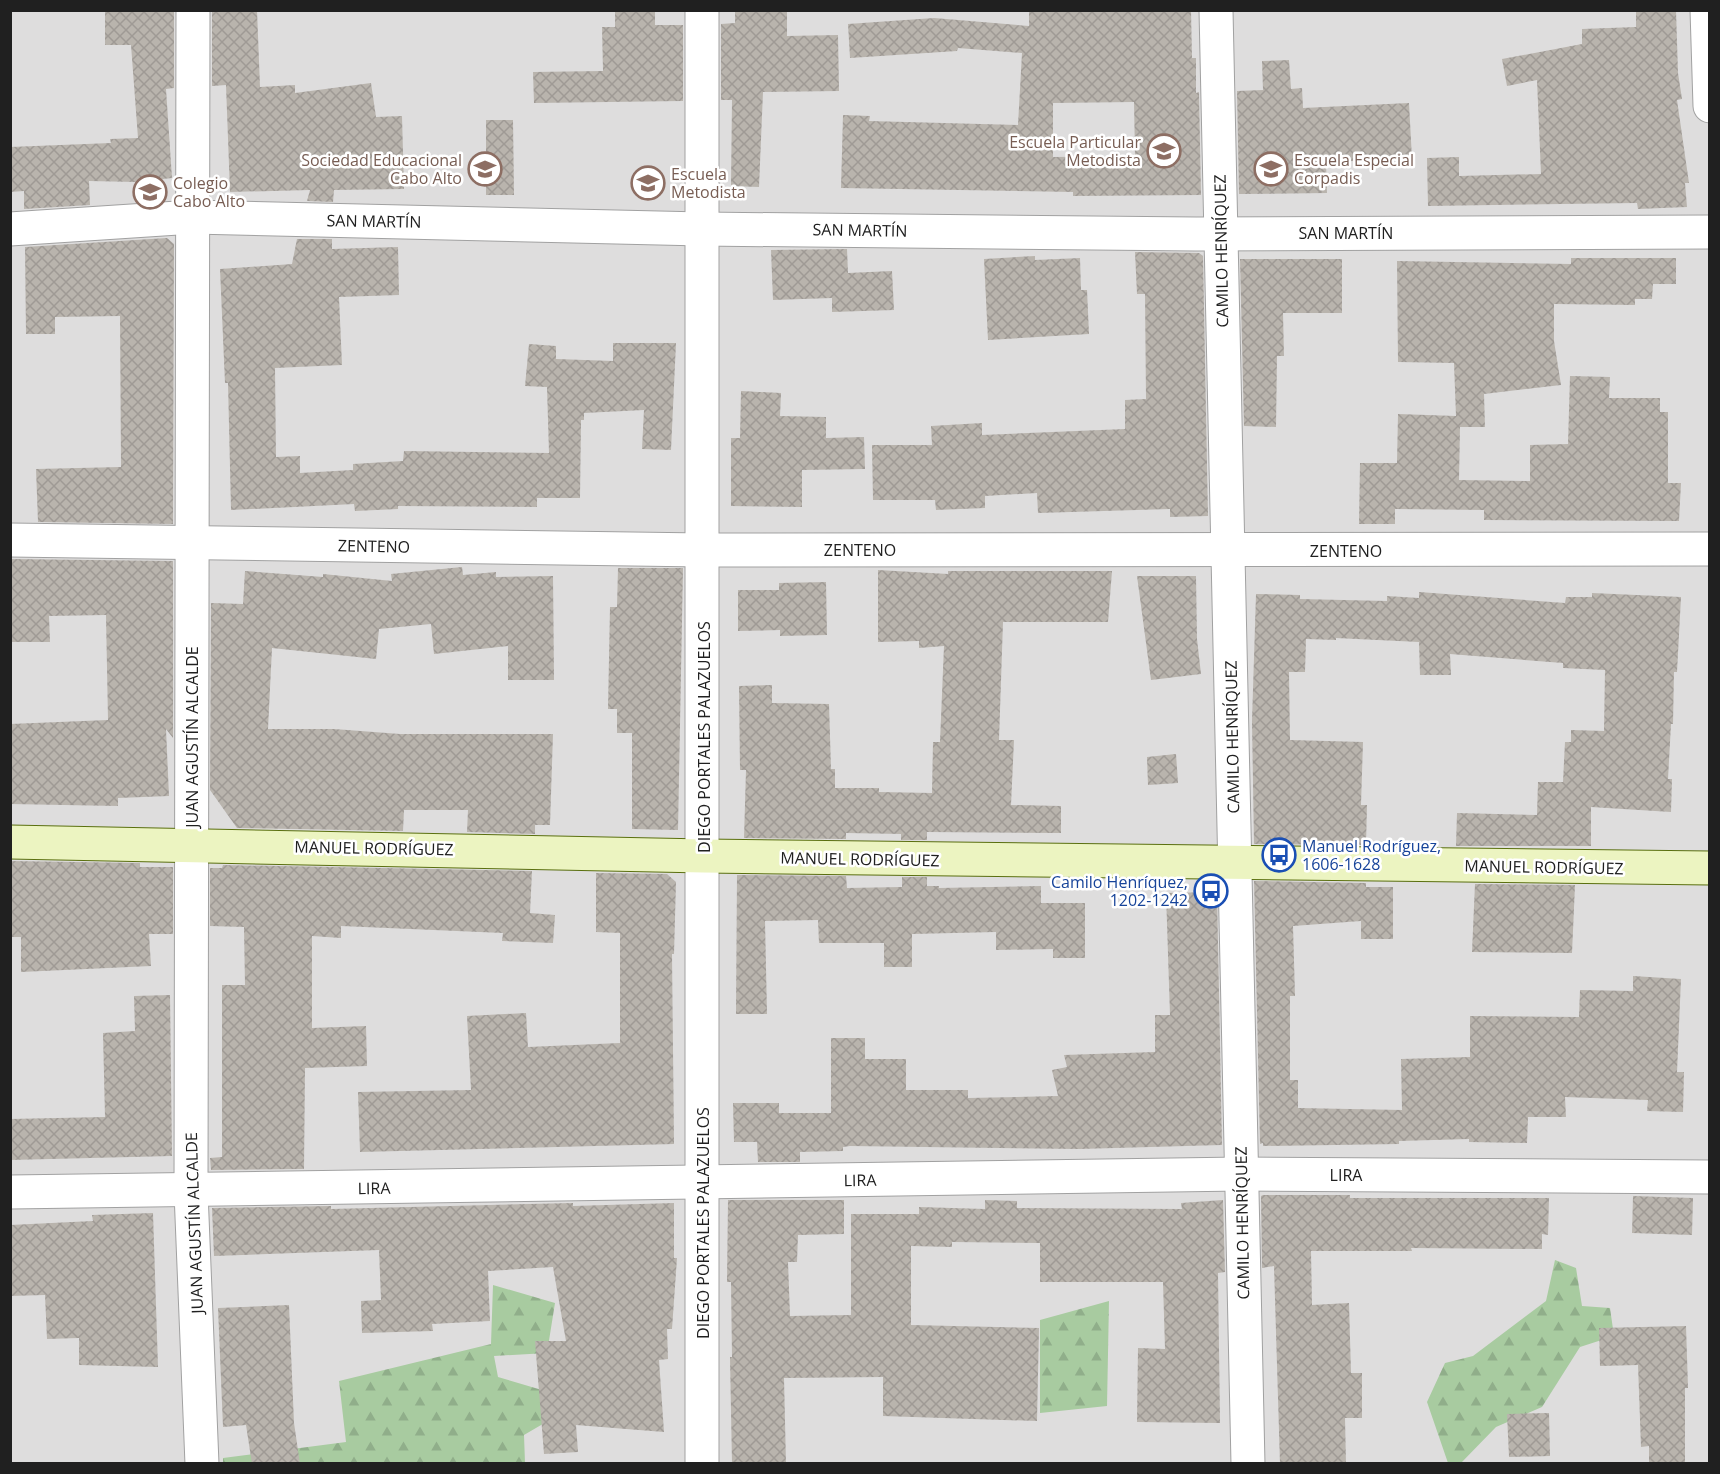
<svg xmlns="http://www.w3.org/2000/svg" width="1720" height="1474" font-family="'Open Sans',sans-serif">
  <style>
    .residential { fill: #dedddd }
    .forest { fill: url(#forest-firs) }
    .building { fill: url(#building-cross-hatch); fill-rule: evenodd }
    .lines { fill: none; stroke-linecap: round; stroke-linejoin: round }
    .minor-casing { stroke: #a1a1a1; stroke-width: 35 }
    .tertiary-casing { stroke: #a1a1a1; stroke-width: 35 }
    .secondary-casing { stroke: #5a6f0f; stroke-width: 35 }
    .minor { stroke: #fff; stroke-width: 33 }
    .tertiary { stroke: #fff; stroke-width: 33 }
    .secondary { stroke: #ecf4c1; stroke-width: 33 }
    .labels { text-anchor: middle; dominant-baseline: central; stroke-width: 5; stroke-linejoin: round; paint-order: stroke }
    .education-label { font-size: 16px; fill: #785e54; stroke: #fff; text-anchor: start }
    .street-label { font-size: 16px; fill: #202020; stroke: #fff }
    .transit-label { font-size: 16px; fill: #164399; stroke: #fff; text-anchor: start }
  </style>
  <defs>
    <pattern id="forest-firs" width="22" height="20" patternUnits="userSpaceOnUse" patternTransform="scale(1.5)"><rect width="22" height="20" fill="#a8cba0"/><path d="M5 1l3.5 6h-7zM16 11l3.5 6h-7z" fill="#90ae8a"/></pattern>
    <pattern id="building-cross-hatch" width="8" height="8" patternUnits="userSpaceOnUse" patternTransform="scale(1.5)"><rect width="8" height="8" fill="#b9b4ad"/><path d="M0 0l8 8M0 8l8-8" fill="none" stroke="#9f9a95"/></pattern>
  </defs>
  <rect width="100%" height="100%" fill="#f0eee7"/>
  <rect class="residential" x="11" y="11" width="1698" height="1452"/>
  <g class="forest">
    <polygon points="1555,1260 1576,1268 1582,1306 1610,1308 1614,1336 1580,1347 1542,1407 1496,1427 1461,1463 1448,1463 1427,1402 1445,1363 1473,1356 1546,1301"/>
    <polygon points="493,1285 555,1303 547,1353 494,1356 498,1377 552,1393 553,1418 524,1435 525,1463 223,1464 223,1458 346,1442 339,1381 491,1344"/>
    <polygon points="1109,1301 1107,1406 1040,1413 1040,1320"/>
  </g>
  <g class="building">
    <polygon points="105,10 174,10 174,88 166,89 172,178 136,182 89,181 90,205 24,209 24,191 10,192 10,147 111,143 110,139 138,138 131,45 105,45"/>
    <polygon points="212,10 257,10 260,87 295,85 295,93 371,83 376,117 402,116 404,189 334,190 333,202 307,201 310,190 230,192 226,85 212,86"/>
    <polygon points="615,10 655,10 655,25 683,25 683,101 534,103 533,72 603,71 602,27 615,27"/>
    <polygon points="735,10 787,10 787,36 838,35 839,91 763,92 759,187 731,186 732,100 721,100 721,24 735,23"/>
    <path d="M1029 10H1191L1192 58H1196V93L1199 92 1201 195 1073 196V192L841 188 843 115 870 116 869 121 1018 125 1022 53 958 48 957 51 850 58 848 24 934 18 1029 26ZM1134 102 1135 156 1053 157V103Z"/>
    <polygon points="1636,10 1676,10 1678,73 1682,99 1677,100 1689,183 1685,183 1687,207 1638,209 1637,203 1428,206 1427,158 1459,157 1459,176 1541,174 1537,80 1507,86 1502,59 1582,44 1582,29 1636,27"/>
    <polygon points="1289,60 1291,89 1302,88 1303,108 1409,103 1412,159 1326,162 1327,193 1239,194 1237,91 1263,90 1262,61"/>
    <polygon points="486,120 513,120 514,195 486,195"/>
    <polygon points="167,238 174,244 173,524 38,522 36,469 121,467 120,316 55,317 55,334 26,334 25,247"/>
    <polygon points="297,239 332,239 332,249 398,247 399,295 339,297 342,365 275,368 276,457 300,456 300,473 353,470 353,464 403,461 404,451 549,453 547,387 525,386 529,344 556,346 556,359 613,361 613,343 676,343 671,450 642,449 644,410 584,413 584,420 581,420 580,498 537,498 537,507 398,506 398,509 355,511 354,504 231,510 228,383 225,383 220,269 292,264"/>
    <polygon points="847,249 848,273 892,271 894,310 832,312 832,298 773,300 771,250"/>
    <polygon points="1135,252 1199,253 1203,256 1208,516 1170,517 1170,509 1038,513 1037,493 985,496 985,508 936,510 935,500 873,500 872,445 932,445 931,426 982,423 982,435 1125,429 1125,400 1146,399 1145,294 1137,294"/>
    <polygon points="1035,256 1035,260 1080,258 1081,290 1087,290 1089,334 988,340 984,259"/>
    <polygon points="1571,258 1676,258 1676,284 1653,284 1652,299 1635,299 1635,305 1554,304 1554,341 1561,385 1484,394 1485,427 1460,427 1459,480 1530,481 1530,445 1568,444 1570,376 1610,377 1609,398 1660,398 1660,412 1668,412 1668,483 1681,483 1679,521 1484,520 1484,510 1395,509 1395,524 1359,524 1360,463 1397,463 1398,414 1456,416 1454,363 1398,362 1397,261 1571,264"/>
    <polygon points="1240,259 1342,259 1342,313 1283,313 1284,356 1277,356 1276,427 1244,426"/>
    <polygon points="741,391 781,393 780,416 826,417 826,438 864,437 865,469 802,470 802,507 731,506 731,438 740,438"/>
    <polygon points="10,559 173,561 173,738 166,729 169,796 118,798 118,806 10,804 10,724 108,720 106,615 49,616 50,642 10,642"/>
    <polygon points="462,567 463,575 496,572 496,577 553,576 554,680 508,680 508,646 434,654 431,624 379,629 376,659 272,648 268,729 334,729 400,734 553,734 550,825 535,825 535,834 467,832 468,810 404,810 403,831 237,828 210,790 211,603 243,604 245,571 323,577 323,574 392,581 391,574"/>
    <polygon points="618,568 683,568 678,830 632,829 632,733 617,733 617,709 608,709 610,607 617,607"/>
    <polygon points="878,570 948,574 948,571 1112,571 1108,622 1003,622 999,740 1014,740 1011,805 1061,806 1061,833 927,832 927,840 901,840 901,834 846,833 846,839 744,838 746,770 740,770 739,686 772,685 772,703 829,704 831,769 835,769 835,788 879,788 879,792 932,793 933,742 940,742 944,646 919,648 919,641 878,642"/>
    <polygon points="1137,576 1196,576 1197,639 1201,674 1151,680"/>
    <polygon points="826,582 827,635 780,636 780,630 738,631 738,590 779,590 779,583"/>
    <polygon points="1419,592 1565,603 1566,597 1592,597 1592,593 1681,597 1677,672 1674,672 1673,724 1671,724 1668,779 1672,779 1671,812 1591,807 1591,846 1456,846 1457,813 1537,815 1538,782 1563,782 1565,742 1571,742 1571,730 1604,731 1605,670 1563,668 1563,663 1450,654 1451,675 1420,675 1419,642 1336,638 1336,640 1306,639 1305,672 1289,672 1290,740 1363,742 1361,805 1367,805 1366,845 1254,844 1252,721 1256,594 1300,595 1300,599 1387,601 1387,596 1419,598"/>
    <polygon points="1176,754 1178,783 1148,785 1147,757"/>
    <polygon points="10,861 140,863 140,867 173,867 173,934 149,934 151,966 21,972 21,937 10,937"/>
    <polygon points="223,865 532,871 530,913 555,915 553,943 502,941 503,933 341,926 341,938 312,936 312,1028 366,1026 367,1066 305,1068 304,1169 211,1170 210,1158 222,1157 222,985 245,985 244,927 210,926 210,868 222,868"/>
    <polygon points="596,873 667,874 676,882 674,954 672,954 674,1144 360,1152 358,1092 471,1090 467,1016 526,1013 528,1047 620,1043 620,933 596,932"/>
    <polygon points="737,875 846,876 847,888 902,887 902,877 927,877 927,886 939,886 939,888 1041,886 1041,903 1085,903 1085,958 1053,958 1053,949 996,950 996,932 912,934 912,967 884,967 884,943 819,943 818,920 765,921 767,1014 736,1014"/>
    <polygon points="1254,881 1366,883 1366,887 1393,887 1393,939 1361,939 1361,921 1293,926 1295,996 1290,996 1290,1080 1298,1080 1298,1108 1402,1110 1401,1059 1470,1057 1470,1016 1579,1017 1580,990 1633,991 1633,976 1681,979 1677,1072 1684,1072 1683,1112 1647,1111 1648,1100 1565,1097 1566,1117 1528,1117 1527,1143 1469,1142 1469,1139 1399,1141 1399,1144 1263,1146 1263,1143 1260,1144"/>
    <polygon points="1475,884 1575,885 1572,953 1472,952"/>
    <polygon points="1217,892 1222,1145 1079,1149 850,1146 843,1147 843,1151 800,1152 800,1162 758,1162 757,1142 734,1142 733,1103 779,1103 779,1113 831,1113 831,1038 865,1038 865,1059 906,1059 906,1090 968,1090 968,1098 1058,1096 1052,1070 1067,1067 1064,1055 1155,1052 1155,1015 1170,1015 1166,893"/>
    <polygon points="170,995 172,1156 10,1160 10,1119 105,1117 103,1033 135,1031 134,996"/>
    <polygon points="1263,1195 1350,1195 1350,1198 1549,1198 1548,1235 1542,1234 1542,1249 1411,1248 1412,1251 1311,1251 1312,1305 1349,1303 1351,1373 1362,1373 1362,1418 1345,1418 1346,1464 1280,1464 1274,1266 1262,1268 1261,1196"/>
    <polygon points="1633,1196 1693,1198 1692,1235 1632,1233"/>
    <polygon points="728,1200 844,1200 844,1234 798,1235 797,1262 788,1262 790,1316 851,1315 851,1214 919,1214 919,1207 985,1209 985,1200 1017,1201 1017,1208 1182,1209 1181,1203 1223,1200 1225,1272 1218,1273 1220,1423 1137,1422 1138,1348 1165,1349 1163,1282 1040,1282 1040,1243 952,1242 952,1247 911,1246 911,1325 1039,1328 1037,1421 883,1416 883,1377 784,1378 786,1464 732,1464 730,1357 732,1357 731,1282 727,1282"/>
    <polygon points="573,1203 573,1206 674,1203 674,1258 677,1258 672,1329 667,1329 668,1359 659,1360 664,1432 576,1425 578,1452 544,1454 535,1341 566,1341 553,1267 488,1271 490,1321 432,1324 433,1331 362,1333 361,1301 381,1300 379,1250 214,1256 212,1208 331,1206 331,1209"/>
    <polygon points="153,1213 158,1367 79,1365 79,1338 47,1339 45,1295 10,1296 10,1225 93,1221 92,1215"/>
    <polygon points="289,1305 294,1423 300,1464 252,1464 246,1425 223,1427 218,1308"/>
    <polygon points="1686,1326 1688,1388 1685,1388 1685,1464 1649,1464 1649,1446 1641,1447 1638,1365 1600,1366 1599,1328"/>
    <polygon points="1549,1413 1550,1456 1509,1457 1507,1414"/>
  </g>
  <g class="lines">
    <g class="minor-casing">
      <g id="minor">
        <polyline points="193,10 191,1192 202,1464"/>
        <polyline points="1707,10 1710,106"/>
        <polyline points="10,229 193,217 702,229 1196,234 1710,232"/>
        <polyline points="10,540 703,550 1710,549"/>
        <polyline points="10,1192 1241,1174 1710,1177"/>
      </g>
    </g>
    <g class="tertiary-casing">
      <g id="tertiary">
        <polyline points="702,10 702,1464"/>
        <polyline points="1216,10 1248,1464"/>
      </g>
    </g>
    <g class="secondary-casing">
      <polyline id="secondary" points="10,842 704,856 1710,868"/>
    </g>
    <use href="#minor" class="minor"/>
    <use href="#tertiary" class="tertiary"/>
    <use href="#secondary" class="secondary"/>
  </g>
  <defs>
    <g id="school-ring" transform="scale(1.725)"><circle r="9.5" fill="#fff" stroke="#8d6e63" stroke-width="1.5"/><path d="M0-5L7-2L0 1L-7-2ZM-4 1L0 2.5L4 1V4Q0 6-4 4Z" fill="#8d6e63"/></g>
    <g id="bus-ring" transform="scale(1.725)"><circle r="9.5" fill="#fff" stroke="#1a4fb4" stroke-width="1.5"/><path d="M-5-6H5V4H4V6H2V4H-2V6H-4V4H-5ZM-3.5-4V0h7V-4ZM-3.5 1.2v1.5H-2V1.2ZM2 1.2v1.5H3.5V1.2Z" fill="#1a4fb4"/></g>
  </defs>
  <g fill-rule="evenodd">
    <use href="#school-ring" x="1164" y="151"/>
    <use href="#school-ring" x="485" y="169"/>
    <use href="#school-ring" x="1271" y="169"/>
    <use href="#school-ring" x="648" y="183"/>
    <use href="#school-ring" x="150" y="192"/>
    <use href="#bus-ring" x="1279" y="855"/>
    <use href="#bus-ring" x="1211" y="891"/>
  </g>
  <g class="labels">
    <g class="education-label">
      <text x="1141" y="142" text-anchor="end">Escuela Particular<tspan x="1141" dy="18">Metodista</tspan></text>
      <text x="462" y="160" text-anchor="end">Sociedad Educacional<tspan x="462" dy="18">Cabo Alto</tspan></text>
      <text x="1294" y="160">Escuela Especial<tspan x="1294" dy="18">Corpadis</tspan></text>
      <text x="671" y="174">Escuela<tspan x="671" dy="18">Metodista</tspan></text>
      <text x="173" y="183">Colegio<tspan x="173" dy="18">Cabo Alto</tspan></text>
    </g>
    <g class="street-label">
      <text transform="translate(374 221) rotate(1)">SAN MARTÍN</text>
      <text transform="translate(860 230) rotate(1)">SAN MARTÍN</text>
      <text x="1346" y="233">SAN MARTÍN</text>
      <text transform="translate(1221 251) rotate(-91)">CAMILO HENRÍQUEZ</text>
      <text transform="translate(374 546) rotate(1)">ZENTENO</text>
      <text x="860" y="550">ZENTENO</text>
      <text x="1346" y="551">ZENTENO</text>
      <text transform="translate(192 737) rotate(-90)">JUAN AGUSTÍN ALCALDE</text>
      <text transform="translate(704 737) rotate(-90)">DIEGO PORTALES PALAZUELOS</text>
      <text transform="translate(1232 737) rotate(-91)">CAMILO HENRÍQUEZ</text>
      <text transform="translate(374 848) rotate(1)">MANUEL RODRÍGUEZ</text>
      <text transform="translate(860 859) rotate(1)">MANUEL RODRÍGUEZ</text>
      <text transform="translate(1544 867) rotate(1)">MANUEL RODRÍGUEZ</text>
      <text x="1346" y="1175">LIRA</text>
      <text transform="translate(860 1180) rotate(-1)">LIRA</text>
      <text transform="translate(374 1188) rotate(-1)">LIRA</text>
      <text transform="translate(194 1223) rotate(-92)">JUAN AGUSTÍN ALCALDE</text>
      <text transform="translate(703 1223) rotate(-90)">DIEGO PORTALES PALAZUELOS</text>
      <text transform="translate(1242 1223) rotate(-91)">CAMILO HENRÍQUEZ</text>
    </g>
    <g class="transit-label">
      <text x="1302" y="846">Manuel Rodríguez,<tspan x="1302" dy="18">1606-1628</tspan></text>
      <text x="1188" y="882" text-anchor="end">Camilo Henríquez,<tspan x="1188" dy="18">1202-1242</tspan></text>
    </g>
  </g>
  <rect width="1720" height="1474" fill="none" stroke="#202020" stroke-width="24"/>
</svg>
